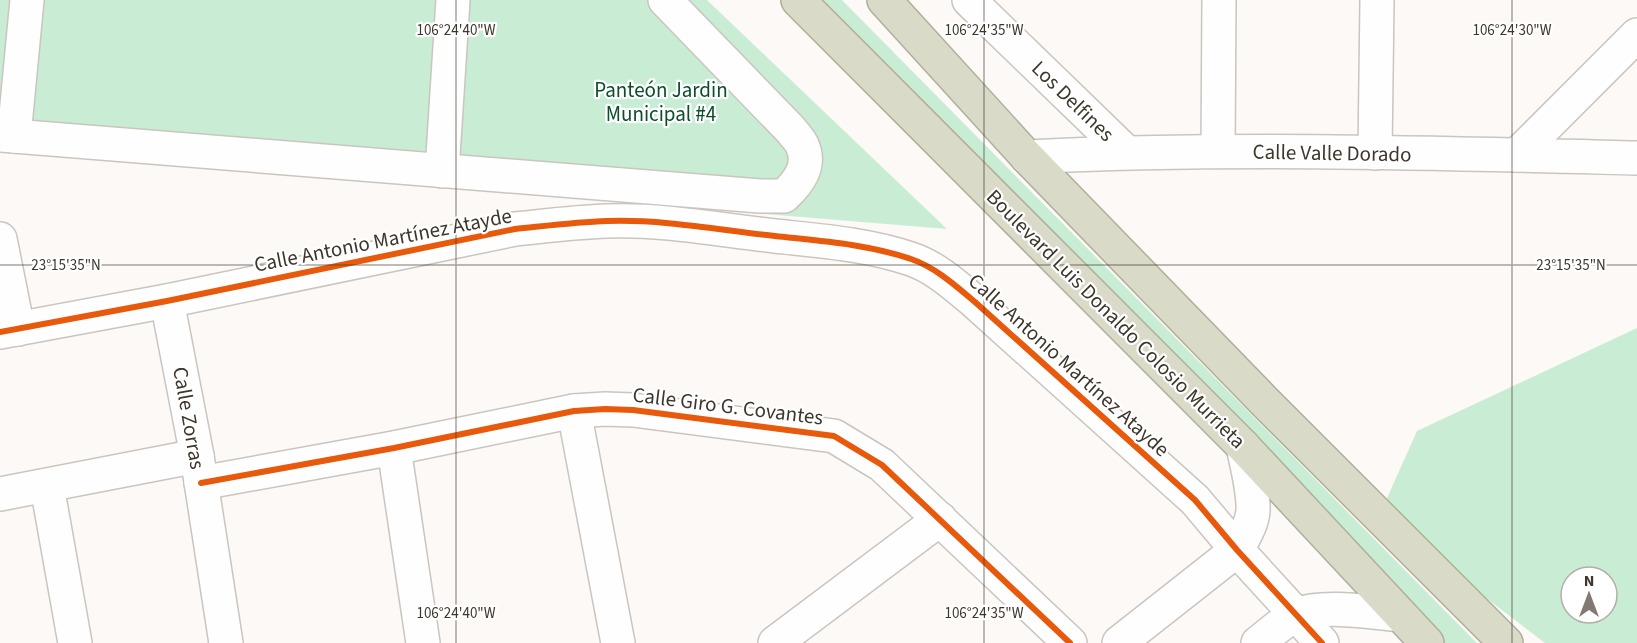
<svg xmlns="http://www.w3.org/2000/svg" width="1637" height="643" font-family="'Source Sans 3',sans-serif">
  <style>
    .green { fill: #c8edd4; fill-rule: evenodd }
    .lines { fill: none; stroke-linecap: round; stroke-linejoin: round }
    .minor-casing { stroke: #cac5bf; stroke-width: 36 }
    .highway-casing { stroke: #b0af9a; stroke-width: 36 }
    .minor { stroke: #fffefe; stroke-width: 33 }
    .highway { stroke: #d9dac8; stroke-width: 33 }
    .cycleway-casing { stroke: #fff; stroke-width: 10 }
    .cycleway { stroke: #e8590c; stroke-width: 6 }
    .ticks { fill: none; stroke: #3f362b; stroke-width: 1.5; stroke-opacity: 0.45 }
    .labels { text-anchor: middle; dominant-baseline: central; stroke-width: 4.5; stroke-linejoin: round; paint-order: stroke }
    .park-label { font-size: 21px; fill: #0c4d2e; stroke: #fff }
    .street-label { font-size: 21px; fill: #3f362b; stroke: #fff }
    .ticks-label { font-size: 15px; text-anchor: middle; fill: #3f362b; stroke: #fff; stroke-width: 4.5; stroke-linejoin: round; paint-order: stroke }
  </style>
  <rect width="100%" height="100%" fill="#fcf9f6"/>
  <g class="green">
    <polygon points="0,0 707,0 947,229 0,151"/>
    <polygon points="813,0 842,0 1477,643 1441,643"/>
    <path d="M1637 328V643H1545L1379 516 1417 431ZM1571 577H1607V613H1571Z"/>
  </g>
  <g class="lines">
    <g class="minor-casing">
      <g id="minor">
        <polyline points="969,0 1126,152"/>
        <path d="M0 135 760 196H784C798 183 812 166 802 145 800 140 794 134 790 129L665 0"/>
        <polyline points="14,136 27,0"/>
        <polyline points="1218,151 1219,0"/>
        <polyline points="1375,153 1377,0"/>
        <polyline points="1517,155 1637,35"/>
        <path d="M1027 157C1230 147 1434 153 1637 158"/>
        <polyline points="442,171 453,0"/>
        <polyline points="0,239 18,329"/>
        <polyline points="167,301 197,456 226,643"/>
        <path d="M0 332 167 301 515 229C545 226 576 222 607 221 663 219 720 230 775 236 821 241 867 244 911 259 935 267 956 286 975 302L1195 500 1237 550 1322 643"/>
        <polyline points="574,411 618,643"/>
        <polyline points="394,448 423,643"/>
        <polyline points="201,483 394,448 574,411 605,409 633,410 834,436 882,465 1070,643"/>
        <polyline points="47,486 75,643"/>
        <polyline points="0,494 197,456"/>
        <polyline points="775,643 940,519"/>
        <path d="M1119 643 1237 550C1243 538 1252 525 1253 511 1254 490 1247 467 1243 446"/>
        <path d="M1258 643C1270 634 1283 621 1296 615 1321 604 1372 612 1400 615"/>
      </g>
    </g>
    <g class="highway-casing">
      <g id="highway">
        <polyline points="798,0 1243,446 1427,643"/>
        <polyline points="884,0 1027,157 1265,402 1506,643"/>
      </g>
    </g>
    <use href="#minor" class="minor"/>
    <use href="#highway" class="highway"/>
    <g class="cycleway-casing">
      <g id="cycleway">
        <path d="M0 332 167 301 515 229C545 226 576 222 607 221 663 219 720 230 775 236 821 241 867 244 911 259 935 267 956 286 975 302L1195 500 1237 550 1322 643"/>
        <polyline points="201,483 394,448 574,411 605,409 633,410 834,436 882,465 1070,643"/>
      </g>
    </g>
    <use href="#cycleway" class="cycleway"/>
  </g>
  <path class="ticks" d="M456 0V643M984 0V643M1512 0V643M0 265H1637"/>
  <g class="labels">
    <g class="park-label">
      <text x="661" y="90">Panteón Jardin<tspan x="661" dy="24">Municipal #4</tspan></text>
    </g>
    <g class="street-label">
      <text transform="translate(1073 101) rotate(44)">Los Delfines</text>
      <text transform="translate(1332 153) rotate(1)">Calle Valle Dorado</text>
      <text transform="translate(383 240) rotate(-11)">Calle Antonio Martínez Atayde</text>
      <text transform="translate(1116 319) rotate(45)">Boulevard Luis Donaldo Colosio Murrieta</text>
      <text transform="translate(1069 365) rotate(42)">Calle Antonio Martínez Atayde</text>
      <text transform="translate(728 406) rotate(7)">Calle Giro G. Covantes</text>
      <text transform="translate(189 418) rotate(80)">Calle Zorras</text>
    </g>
  </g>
  <g class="ticks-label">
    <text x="456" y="35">106°24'40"W</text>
    <text x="984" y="35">106°24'35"W</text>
    <text x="1512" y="35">106°24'30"W</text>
    <text x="66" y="270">23°15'35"N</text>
    <text x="1571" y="270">23°15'35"N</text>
    <text x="456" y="618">106°24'40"W</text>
    <text x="984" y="618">106°24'35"W</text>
  </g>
  <g transform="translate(1589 595)"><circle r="28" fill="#ffffff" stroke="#b2afaa" stroke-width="1.5"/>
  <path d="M0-4.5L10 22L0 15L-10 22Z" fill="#817a72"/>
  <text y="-9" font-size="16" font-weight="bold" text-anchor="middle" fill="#3f362b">N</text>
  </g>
</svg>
